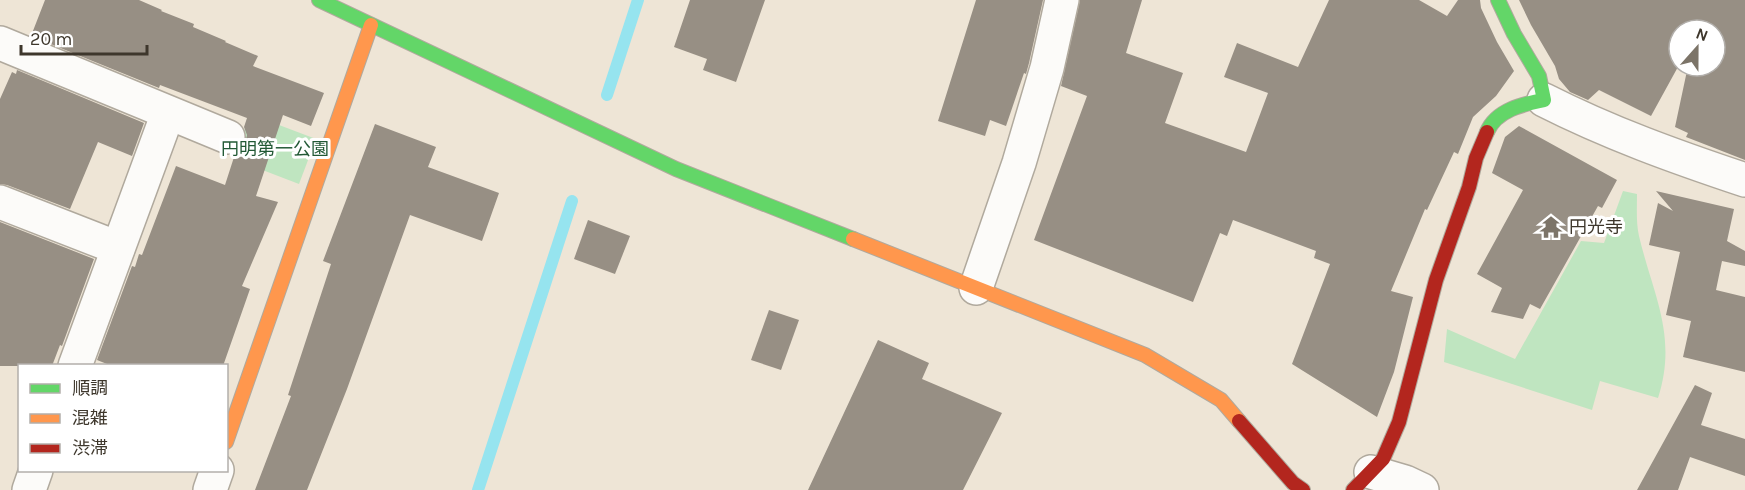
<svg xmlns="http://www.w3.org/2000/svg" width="1745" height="490" font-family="Karla,'Noto Sans JP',sans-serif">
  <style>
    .green { fill: #bfe5c0 }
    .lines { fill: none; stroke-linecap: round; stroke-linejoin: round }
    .stream { stroke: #96e4ef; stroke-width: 12 }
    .building { fill: #978f84 }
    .street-casing { stroke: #b0a99d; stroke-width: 36 }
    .fast-casing { stroke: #b0a99d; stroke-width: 16 }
    .slow-casing { stroke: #b0a99d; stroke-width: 16 }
    .jam-casing { stroke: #b0a99d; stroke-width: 16 }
    .street { stroke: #fcfbf9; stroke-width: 33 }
    .fast { stroke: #63d668; stroke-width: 14 }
    .slow { stroke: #ff974d; stroke-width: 14 }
    .jam { stroke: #b3261e; stroke-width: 14 }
    .labels { text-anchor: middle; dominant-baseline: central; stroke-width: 6; stroke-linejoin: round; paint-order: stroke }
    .park-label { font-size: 18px; fill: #225935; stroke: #fff }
    .poi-label { font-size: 18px; fill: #3e372c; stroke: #fff; text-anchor: start }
  </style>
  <rect width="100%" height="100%" fill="#eee5d6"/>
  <g class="green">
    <polygon points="250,114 316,139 299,184 234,159"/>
    <path d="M1623 191 1637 194C1637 208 1636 223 1639 236 1653 295 1678 336 1658 398L1600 381 1592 410 1444 362 1447 329 1515 359 1581 241 1604 243Z"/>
  </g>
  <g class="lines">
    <g class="stream">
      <polyline points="607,95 638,0"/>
      <polyline points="478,490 572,201"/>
    </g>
  </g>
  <g class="building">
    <polygon points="45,0 139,0 162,10 161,11 194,24 193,27 226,41 225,42 258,56 253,66 324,93 311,126 283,115 256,196 278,202 242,286 250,289 223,366 112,366 97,360 132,266 135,267 139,254 142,255 176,166 225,185 235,154 240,151 245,144 247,135 244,127 247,118 160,85 159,88 31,36"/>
    <polygon points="690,0 765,0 736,82 703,70 707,59 674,47"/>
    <polygon points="976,0 1043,0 1029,63 1026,74 1024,73 1006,126 990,120 985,136 938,121"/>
    <polygon points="1080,0 1142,0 1126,53 1183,73 1165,123 1246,152 1268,93 1224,77 1237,43 1298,67 1329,0 1419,0 1447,16 1458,0 1480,0 1481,8 1497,42 1514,71 1496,96 1473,117 1458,154 1454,152 1427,210 1425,209 1391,291 1413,297 1394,372 1377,417 1292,364 1330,264 1314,258 1316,251 1233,220 1227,236 1220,233 1193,302 1034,240 1087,96 1061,86"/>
    <polygon points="1519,0 1745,0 1745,160 1686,137 1688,133 1675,127 1688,66 1715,66 1715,30 1679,30 1679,65 1651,116 1599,90 1588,100 1570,92 1559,79 1555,66 1531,25"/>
    <polygon points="17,70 144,123 132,156 98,142 70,209 7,185 0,184 0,99 12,72 16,74"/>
    <polygon points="375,124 436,147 428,167 499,193 482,241 410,215 347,389 307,490 255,490 291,396 288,395 331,264 323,261"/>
    <polygon points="1519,126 1617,180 1602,208 1598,206 1540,309 1530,304 1523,319 1491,312 1502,288 1477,274 1523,190 1492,173 1505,137"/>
    <polygon points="1656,191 1734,209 1727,241 1745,251 1745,266 1722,261 1716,290 1745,297 1745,372 1683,357 1691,321 1666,315 1680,252 1649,245 1658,203 1673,211"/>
    <polygon points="588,220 630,236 615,274 574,259"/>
    <polygon points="0,222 94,259 62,346 60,345 52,366 0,366"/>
    <polygon points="769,310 799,320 781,370 751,360"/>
    <polygon points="878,340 929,363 922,379 1002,413 963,490 808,490"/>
    <polygon points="1695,385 1712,393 1701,425 1745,439 1745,476 1690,457 1678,490 1637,490"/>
  </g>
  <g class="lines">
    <g class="street-casing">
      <g id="street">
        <polyline points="0,43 228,137"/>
        <path d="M1544 100C1609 133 1676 157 1745 180"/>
        <polyline points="0,202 118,248"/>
        <polyline points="976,288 1019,163 1047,68 1062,0"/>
        <polyline points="75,366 168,113"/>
        <polyline points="1371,472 1405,482 1422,490"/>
        <polyline points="29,490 36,470"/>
        <polyline points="210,490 217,470"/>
      </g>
    </g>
    <g class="fast-casing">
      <g id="fast">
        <polyline points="319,0 676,169 853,239"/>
        <path d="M1487 132C1496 110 1523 104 1544 100L1539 76 1514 34 1498 0"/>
      </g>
    </g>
    <g class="slow-casing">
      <g id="slow">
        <polyline points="853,239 1145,355 1221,400 1239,421"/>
        <polyline points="226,442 371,25"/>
      </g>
    </g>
    <g class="jam-casing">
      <g id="jam">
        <polyline points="1239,421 1293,483 1303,490"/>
        <polyline points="1353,490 1383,459 1399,422 1436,280 1469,187 1476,158 1487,132"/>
      </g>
    </g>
    <use href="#street" class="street"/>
    <use href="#fast" class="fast"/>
    <use href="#slow" class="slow"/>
    <use href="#jam" class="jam"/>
  </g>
  <defs>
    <g id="temple-bare" transform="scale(1.8)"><path d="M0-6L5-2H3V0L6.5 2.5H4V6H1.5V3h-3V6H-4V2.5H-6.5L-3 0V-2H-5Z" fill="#7c7468" stroke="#fff" stroke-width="2.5" paint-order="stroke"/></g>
  </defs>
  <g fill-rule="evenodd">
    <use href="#temple-bare" x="1551" y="227"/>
  </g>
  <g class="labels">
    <g class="park-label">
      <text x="275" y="149">円明第一公園</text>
    </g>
    <g class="poi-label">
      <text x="1569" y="227">円光寺</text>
    </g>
  </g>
  <rect x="18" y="364" width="210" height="108" fill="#ffffff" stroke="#b2afab" stroke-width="1.5"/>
  <rect x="30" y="384" width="30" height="9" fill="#63d668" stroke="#b2afab" stroke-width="1.5"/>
  <text x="72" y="394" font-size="18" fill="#3e372c">順調</text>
  <rect x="30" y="414" width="30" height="9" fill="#ff974d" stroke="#b2afab" stroke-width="1.5"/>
  <text x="72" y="424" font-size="18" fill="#3e372c">混雑</text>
  <rect x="30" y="444" width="30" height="9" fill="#b3261e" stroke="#b2afab" stroke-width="1.5"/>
  <text x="72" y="454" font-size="18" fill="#3e372c">渋滞</text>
  <g transform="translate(1697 48) rotate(21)"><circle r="28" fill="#ffffff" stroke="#b2afab" stroke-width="1.5"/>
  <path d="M0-4.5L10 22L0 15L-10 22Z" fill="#7c7468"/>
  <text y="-9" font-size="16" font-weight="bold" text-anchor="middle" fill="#3e372c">N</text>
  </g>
  <path d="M21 45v9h126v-9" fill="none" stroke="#3e372c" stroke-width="3"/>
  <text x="30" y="45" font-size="18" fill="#3e372c" stroke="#ffffff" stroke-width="4.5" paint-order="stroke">20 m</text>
</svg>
